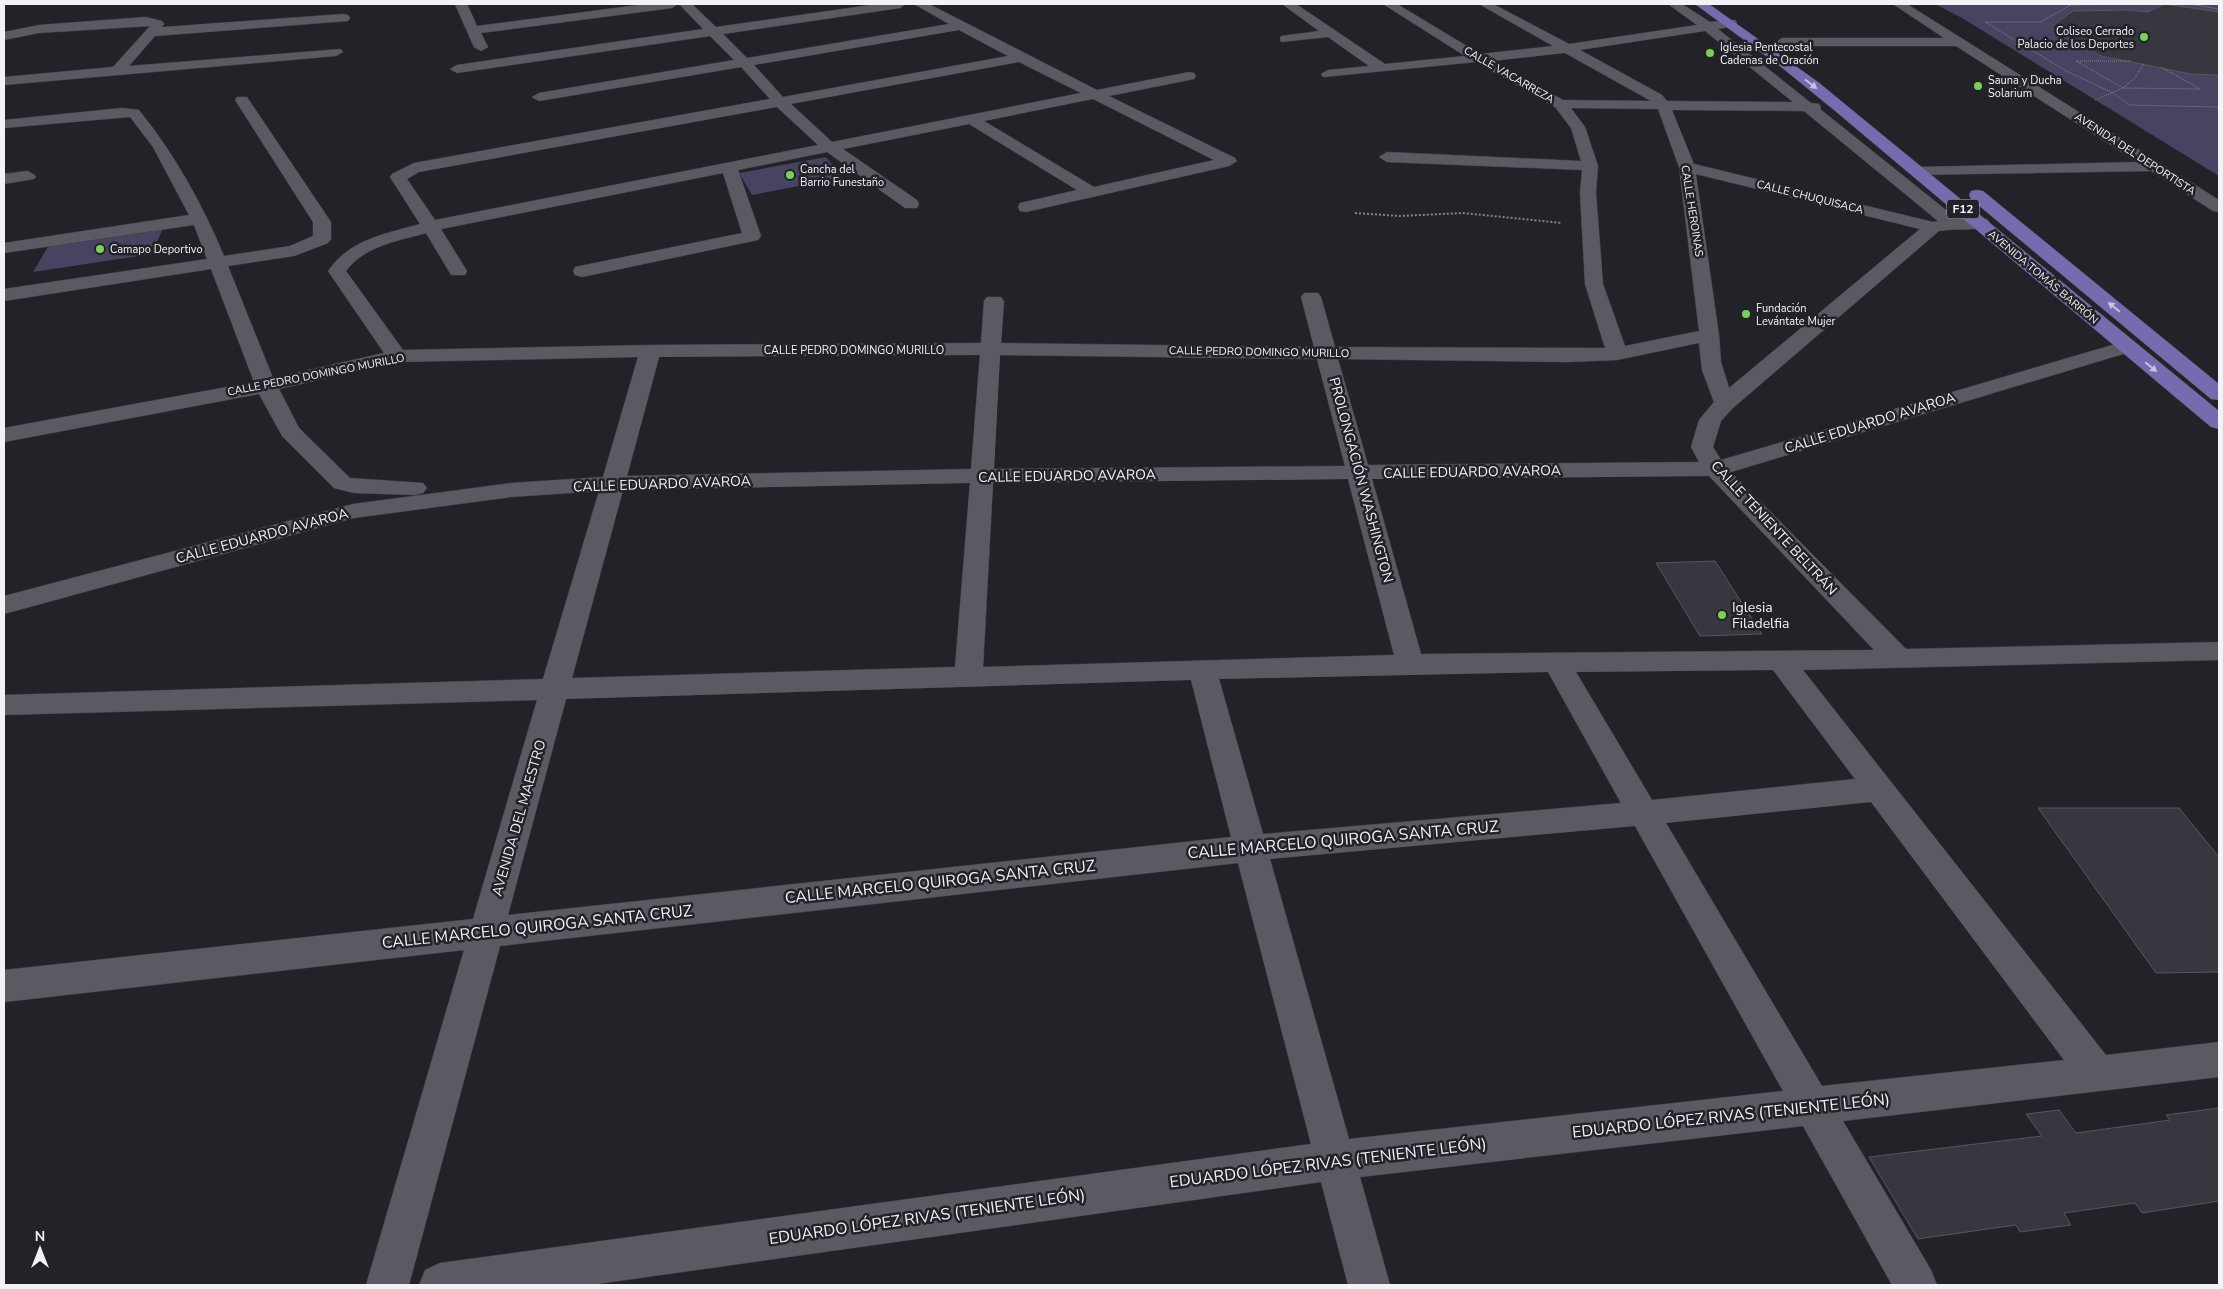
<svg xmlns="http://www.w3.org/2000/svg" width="2223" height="1289" font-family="'Nunito Sans',sans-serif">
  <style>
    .green { fill: #464460 }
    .building { fill: #37373f; stroke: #56565e }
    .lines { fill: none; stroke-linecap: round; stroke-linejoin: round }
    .minor-casing { stroke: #3f3e44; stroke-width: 1 }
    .major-casing { stroke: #3f3e44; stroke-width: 1 }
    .path-far1 { stroke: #84848a; stroke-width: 1; stroke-dasharray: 1 1; stroke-linecap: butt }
    .path { stroke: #84848a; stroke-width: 2; stroke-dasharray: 2 2; stroke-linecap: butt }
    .minor { fill: #5b5a62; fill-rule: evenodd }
    .major { fill: #756bae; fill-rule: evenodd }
    .oneway { fill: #c6c3dd }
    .poi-dot { fill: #79d158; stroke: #222229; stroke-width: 2 }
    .labels { text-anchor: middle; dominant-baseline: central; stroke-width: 5; stroke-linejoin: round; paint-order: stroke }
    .far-poi-label { font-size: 11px; fill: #f2f2f7; stroke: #222229; text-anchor: start }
    .far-street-label { font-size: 11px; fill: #f2f2f7; stroke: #222229 }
    .shield { fill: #222229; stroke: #b4b4b9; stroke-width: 1 }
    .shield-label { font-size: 12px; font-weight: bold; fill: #f2f2f7 }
    .street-label { font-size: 14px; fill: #f2f2f7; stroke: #222229 }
    .poi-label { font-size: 14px; fill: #f2f2f7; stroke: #222229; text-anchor: start }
    .near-street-label { font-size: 16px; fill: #f2f2f7; stroke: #222229 }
  </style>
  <rect width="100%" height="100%" fill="#222229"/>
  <g class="green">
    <polygon points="1935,4 2219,4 2219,176 1962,18"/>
    <polygon points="826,157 842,178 752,195 739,173"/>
    <polygon points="163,228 152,254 33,272 49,245"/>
  </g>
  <g class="building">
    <polygon points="2164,4 2219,12 2219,75 2191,74 2101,56 2051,27 2073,11 2128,10 2148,12"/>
    <polygon points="1715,561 1762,634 1700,636 1656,563"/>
    <polygon points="2038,808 2179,808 2219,857 2219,972 2156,973"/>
    <polygon points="2219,1108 2219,1201 2142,1213 2135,1203 2064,1213 2071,1225 2020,1232 2016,1225 1918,1239 1869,1157 2042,1136 2026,1114 2059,1110 2076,1133 2170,1120 2166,1115"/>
  </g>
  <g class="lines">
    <g class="minor-casing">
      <g id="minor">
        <polygon points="455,4 467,4 477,26 646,4 678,4 672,8 481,33 488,47 481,51 474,47"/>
        <path d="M679 4H692L716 27 877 4H906L900 8 723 34 747 58 949 24 914 4H929L1097 90 1189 72 1194 73 1196 76 1194 79 1109 96 1235 158 1237 161 1229 166 1026 212 1020 211 1018 207 1020 203 1077 190 969 124 843 149 917 200 919 204 917 208H905L827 152 738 170 761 236 758 240 582 277 575 275 573 271 575 267 742 233 723 173 441 229 467 271 465 275H451L426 233C398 241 364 246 346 271L403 350 650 345 981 343 984 301 987 297H1001L1004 301 1001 343 1314 347 1301 297 1304 293H1318L1321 297 1335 347 1605 348 1585 284 1580 193 1582 170 1387 162 1379 157 1387 152 1581 161 1571 128 1555 107 1476 62 1323 77 1321 74 1328 70 1369 66 1328 37 1281 42 1280 39 1281 36 1319 31 1282 4H1296L1385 64 1465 56 1383 4H1397L1480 54 1553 46 1479 4H1493L1569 44 1697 25 1668 4H1682L1710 22 1735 20 1737 23 1735 26 1718 29 1811 103 1819 104 1821 107 1820 109 1956 218 1987 219 1990 223 1987 227C1971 231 1955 228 1939 231L1733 408 1721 421 1713 447 1721 460 2119 343 2126 341 2133 343 2136 347 2133 351 1731 472 1906 649 2219 642V660L1803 670 2106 1055 2219 1042V1077L1843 1121 1931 1270 1937 1285H1892L1803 1126 1360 1177 1390 1285H1348L1321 1182 590 1285H419L425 1270 440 1263 1311 1144 1238 863 500 946 409 1285H366L464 950 4 1002V970L473 919 537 700 4 715V695L543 679 599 491 511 497 354 518 4 614V596L353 504 511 483 603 477 638 357 397 362 279 389 299 428 350 478 423 483 427 488 423 493 415 495 354 493 334 488 282 436 259 394 4 442V428L254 382 211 269 4 301V289L207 259 194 225 4 253V243L189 215 153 147 130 117 4 128V120L122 108 139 110C175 155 202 203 224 256L290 246 313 236V222L235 100 237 97H247L331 222V239L328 243 294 256 228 266 273 378 384 353 328 271C350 239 385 234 420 224L390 177 392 174 414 163 770 99 741 67 539 101 532 97 539 93 734 60 710 36 457 73 450 69 457 65 703 29ZM959 30 1008 56 783 97 754 65ZM1705 31 1793 102 1667 101 1662 95 1580 50ZM1565 53 1651 101 1563 100 1492 61ZM1019 62 1081 93 832 142 791 104ZM1093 99 1214 160 1094 187 984 121ZM777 107 818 145 435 220 407 179 419 172ZM1571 108 1658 109 1679 167 1699 331 1625 346 1603 284 1596 193 1598 166 1585 127ZM1672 110 1804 111 1938 221 1933 222 1694 164ZM1696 174 1920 229 1729 388 1721 362 1719 335ZM1699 343 1702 370 1714 402 1699 420 1691 447 1699 462 1368 465 1338 359 1568 362 1617 360ZM980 355 971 469 627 476 659 357ZM1000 355 1317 359 1345 466 994 469ZM1709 476 1874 650 1421 654 1372 479ZM1348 479 1394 655 983 667 993 483ZM970 483 955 667 572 678 623 490ZM1773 670 1855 779 1652 800 1576 672ZM1548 672 1621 803 1263 834 1219 679ZM1191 680 1231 837 508 915 566 699ZM1871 802 2064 1060 1822 1086 1666 823ZM1635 826 1783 1091 1349 1139 1270 859Z"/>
        <polygon points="1893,4 1907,4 2219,200 2219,212 2213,211 2151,171 1912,175 1910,172 1912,169 1918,167 2137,162 1956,46 1782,46 1776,42 1782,38 1944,38"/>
        <polygon points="344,14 348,15 350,18 348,21 155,36 129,66 341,49 343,52 336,56 4,85 4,77 113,67 150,26 39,33 4,40 4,32 39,25 146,17 162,21 164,24 162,27"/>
        <polygon points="28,171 36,176 34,179 4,184 4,174"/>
      </g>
    </g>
    <g class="major-casing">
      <g id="major">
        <polygon points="1695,4 1709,4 1818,82 2219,411 2219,429 2211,427 2174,396 1834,110 1781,67"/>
        <polygon points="1977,190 1983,191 2219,384 2219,400 2211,399 1971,199 1969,195 1971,191"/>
      </g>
    </g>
    <g class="path-far1">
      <polyline points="2072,4 2041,22 1985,22 2066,71 2111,92 2130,105 2219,107"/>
      <polyline points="2190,4 2219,9"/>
      <polyline points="2070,5 2125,4"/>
      <polyline points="2131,61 2076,61 2123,88 2135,78 2144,63"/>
      <polyline points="2095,100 2123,88 2200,89 2161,67"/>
    </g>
    <polyline class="path" points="1355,213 1400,216 1463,213 1562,223"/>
    <use href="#minor" class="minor"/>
    <use href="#major" class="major"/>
  </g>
  <defs><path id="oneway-solid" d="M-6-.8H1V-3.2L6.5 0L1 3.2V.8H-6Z" transform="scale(1.25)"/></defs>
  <g class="oneway">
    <use href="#oneway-solid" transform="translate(1811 84) rotate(37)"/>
    <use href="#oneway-solid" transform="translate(2114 307) rotate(-141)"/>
    <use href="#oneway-solid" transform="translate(2151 367) rotate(39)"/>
  </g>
  <g class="poi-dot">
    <circle cx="2144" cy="37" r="5"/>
    <circle cx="1710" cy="53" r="5"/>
    <circle cx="1978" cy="86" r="5"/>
    <circle cx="790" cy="175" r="5"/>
    <circle cx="100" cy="249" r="5"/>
    <circle cx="1746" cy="314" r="5"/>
    <circle cx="1722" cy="615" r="5"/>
  </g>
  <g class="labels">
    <g class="far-poi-label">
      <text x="2134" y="31" text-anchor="end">Coliseo Cerrado<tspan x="2134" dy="13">Palacio de los Deportes</tspan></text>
      <text x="1720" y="47">Iglesia Pentecostal<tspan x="1720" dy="13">Cadenas de Oración</tspan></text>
      <text x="1988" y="80">Sauna y Ducha<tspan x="1988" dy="13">Solarium</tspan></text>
      <text x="800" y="169">Cancha del<tspan x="800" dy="13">Barrio Funestaño</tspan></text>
      <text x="110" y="249">Camapo Deportivo</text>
      <text x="1756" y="308">Fundación<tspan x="1756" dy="13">Levántate Mujer</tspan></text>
    </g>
    <g class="far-street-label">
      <text transform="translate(1509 75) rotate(30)">CALLE VACARREZA</text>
      <text transform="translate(2135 154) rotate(33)">AVENIDA DEL DEPORTISTA</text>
      <text transform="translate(1810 197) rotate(14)">CALLE CHUQUISACA</text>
      <text transform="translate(1692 211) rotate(81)">CALLE HEROINAS</text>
      <text transform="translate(2043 277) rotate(40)">AVENIDA TOMÁS BARRÓN</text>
      <text x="854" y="350">CALLE PEDRO DOMINGO MURILLO</text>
      <text transform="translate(1259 352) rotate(1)">CALLE PEDRO DOMINGO MURILLO</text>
      <text transform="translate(316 375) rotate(-11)">CALLE PEDRO DOMINGO MURILLO</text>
    </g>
    <rect class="shield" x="1947" y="199.5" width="32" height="19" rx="4"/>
    <g class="shield-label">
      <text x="1963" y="209">F12</text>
    </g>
    <g class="street-label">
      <text transform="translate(1870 423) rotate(-17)">CALLE EDUARDO AVAROA</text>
      <text transform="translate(1472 472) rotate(-1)">CALLE EDUARDO AVAROA</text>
      <text transform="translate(1067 476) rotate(-1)">CALLE EDUARDO AVAROA</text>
      <text transform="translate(1361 480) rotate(75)">PROLONGACIÓN WASHINGTON</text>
      <text transform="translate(662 484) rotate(-2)">CALLE EDUARDO AVAROA</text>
      <text transform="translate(1774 528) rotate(47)">CALLE TENIENTE BELTRÁN</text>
      <text transform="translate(262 536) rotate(-15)">CALLE EDUARDO AVAROA</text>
      <text transform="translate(519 818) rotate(-74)">AVENIDA DEL MAESTRO</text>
    </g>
    <g class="poi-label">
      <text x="1732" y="607">Iglesia<tspan x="1732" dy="16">Filadelfia</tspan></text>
    </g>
    <g class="near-street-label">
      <text transform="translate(1343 840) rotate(-5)">CALLE MARCELO QUIROGA SANTA CRUZ</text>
      <text transform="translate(940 882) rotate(-6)">CALLE MARCELO QUIROGA SANTA CRUZ</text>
      <text transform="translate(537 927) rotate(-6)">CALLE MARCELO QUIROGA SANTA CRUZ</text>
      <text transform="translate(1731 1116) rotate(-6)">EDUARDO LÓPEZ RIVAS (TENIENTE LEÓN)</text>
      <text transform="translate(1328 1163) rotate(-7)">EDUARDO LÓPEZ RIVAS (TENIENTE LEÓN)</text>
      <text transform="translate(927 1217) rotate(-8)">EDUARDO LÓPEZ RIVAS (TENIENTE LEÓN)</text>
    </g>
  </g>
  <rect width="2223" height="1289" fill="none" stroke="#f2f2f7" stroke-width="10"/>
  <g transform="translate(40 1249)" stroke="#222229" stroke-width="4" paint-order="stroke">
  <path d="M0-4L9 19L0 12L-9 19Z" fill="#f2f2f7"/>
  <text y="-8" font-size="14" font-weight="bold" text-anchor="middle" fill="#f2f2f7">N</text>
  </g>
</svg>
